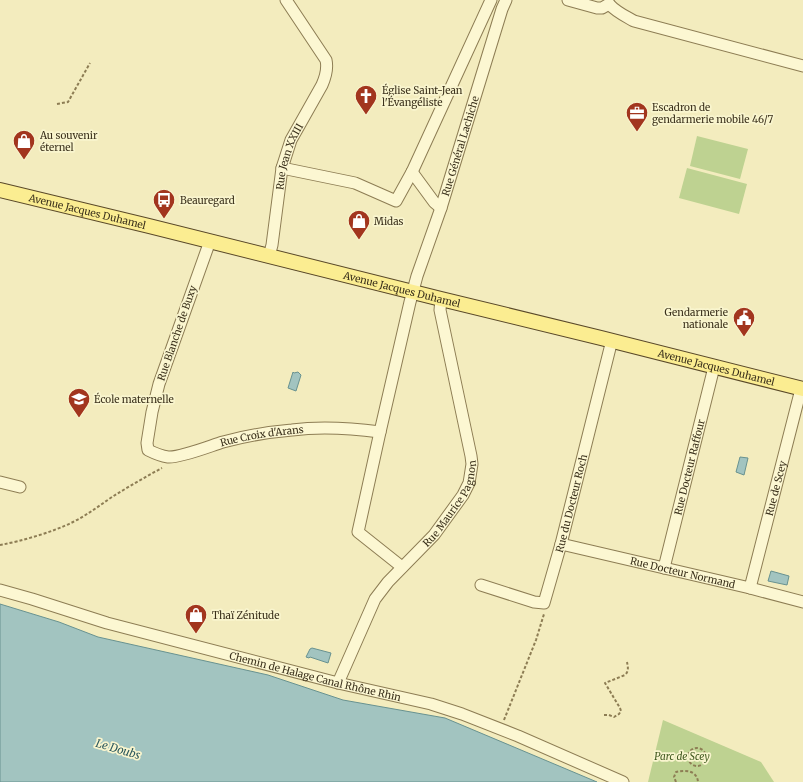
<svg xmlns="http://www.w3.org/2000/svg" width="803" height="782" font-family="Merriweather,serif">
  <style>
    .green { fill: #bed291 }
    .water { fill: #a2c4c0; stroke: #689290 }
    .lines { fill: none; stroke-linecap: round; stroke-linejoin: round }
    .minor-casing { stroke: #8d7d54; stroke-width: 13 }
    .major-casing { stroke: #5a4929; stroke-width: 16 }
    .path { stroke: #8d7d54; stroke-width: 2; stroke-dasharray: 3 2; stroke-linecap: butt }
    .minor { stroke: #fcf7d2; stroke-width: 11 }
    .major { stroke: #fbed91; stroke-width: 14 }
    .labels { text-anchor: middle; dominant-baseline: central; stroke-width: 3.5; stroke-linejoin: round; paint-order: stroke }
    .poi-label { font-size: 10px; fill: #3a301b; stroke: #f9f5ce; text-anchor: start }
    .street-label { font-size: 10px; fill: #3a301b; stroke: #f9f5ce }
    .park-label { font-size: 10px; font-style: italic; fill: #40591f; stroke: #f9f5ce }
    .water-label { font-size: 11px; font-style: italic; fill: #28565c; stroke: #f9f5ce }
  </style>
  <rect width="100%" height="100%" fill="#f3ecbe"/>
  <g class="green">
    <polygon points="697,136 748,149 740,179 690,166"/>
    <polygon points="687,168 747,184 739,214 679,198"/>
    <polygon points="663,720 761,762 774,782 648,782"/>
  </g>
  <g class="water">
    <polygon points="298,372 301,375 296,391 288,388 293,372 294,373"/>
    <polygon points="740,457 748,458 744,475 736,472"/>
    <polygon points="771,571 789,576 787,585 768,581"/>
    <polygon points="0,604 59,622 98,637 268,675 343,700 445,718 597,782 0,782"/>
    <polygon points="312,648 331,653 328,663 310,657 309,658 306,657 310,649"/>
  </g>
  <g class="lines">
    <g class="minor-casing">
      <g id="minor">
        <polyline points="568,0 597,8 602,8 609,4"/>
        <path d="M609 4C616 12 625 16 634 21L803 66"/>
        <polyline points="282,168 355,183 396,201 412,172 491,0"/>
        <polyline points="412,172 434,202 441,208"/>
        <path id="s1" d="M210 241 159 384 152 412 147 443 148 450C154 453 161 456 168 457 180 458 210 446 223 442 245 436 269 432 292 430 322 426 350 428 380 432"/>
        <path id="s2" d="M269 256 272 245 282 168 291 140 322 85C326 76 328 69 326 60L286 0"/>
        <polyline points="0,482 20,487"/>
        <path id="s3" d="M561 544 750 588 803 602"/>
        <path id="s4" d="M402 567 358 532 380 432 410 302 417 276 441 208 502 9 506 0"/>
        <path id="s5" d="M664 568 714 367"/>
        <path id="s6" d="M481 585 534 602 544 603 561 544 612 340"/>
        <path id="s7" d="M750 588 801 389"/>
        <path id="s8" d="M0 590 32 599 107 623 338 683 431 704 462 714 518 736 623 782"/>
        <path id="s9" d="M338 683 375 599 388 582 434 535 463 495 469 483 470 477 472 464 471 456 440 310 441 299"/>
      </g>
    </g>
    <g class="major-casing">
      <g id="major">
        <path id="s10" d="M0 190 149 226 441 299 601 338 803 389"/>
      </g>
    </g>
    <g class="path">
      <polyline points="57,104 68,102 90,63"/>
      <path d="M0 545C22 541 53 532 73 522 87 515 99 506 112 497 128 487 145 477 162 468"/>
      <path d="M604 715H609L614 717 619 714 621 711 620 708 605 683 625 675C629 671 628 667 627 662"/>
      <polyline points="504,720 536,640 544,614"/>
      <circle cx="697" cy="757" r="9"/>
      <path d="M676 782 674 777 676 772C685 770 697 770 698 782"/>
    </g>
    <use href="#minor" class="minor"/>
    <use href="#major" class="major"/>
  </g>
  <defs>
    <g id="church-pin" transform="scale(1.15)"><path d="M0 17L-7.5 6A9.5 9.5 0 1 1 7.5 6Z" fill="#a2351e" stroke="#f9f5ce"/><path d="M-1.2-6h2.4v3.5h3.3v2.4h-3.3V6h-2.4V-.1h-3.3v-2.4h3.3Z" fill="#fff"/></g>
    <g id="office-pin" transform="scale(1.15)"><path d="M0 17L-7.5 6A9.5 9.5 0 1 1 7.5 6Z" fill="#a2351e" stroke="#f9f5ce"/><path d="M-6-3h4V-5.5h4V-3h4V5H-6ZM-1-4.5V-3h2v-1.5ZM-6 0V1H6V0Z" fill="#fff"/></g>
    <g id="shop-pin" transform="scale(1.15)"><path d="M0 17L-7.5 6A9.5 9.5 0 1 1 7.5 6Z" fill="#a2351e" stroke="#f9f5ce"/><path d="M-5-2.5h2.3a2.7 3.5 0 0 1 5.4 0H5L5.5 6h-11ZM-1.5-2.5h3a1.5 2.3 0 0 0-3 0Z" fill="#fff"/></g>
    <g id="bus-pin" transform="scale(1.15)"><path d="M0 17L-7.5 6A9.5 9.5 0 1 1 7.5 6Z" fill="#a2351e" stroke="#f9f5ce"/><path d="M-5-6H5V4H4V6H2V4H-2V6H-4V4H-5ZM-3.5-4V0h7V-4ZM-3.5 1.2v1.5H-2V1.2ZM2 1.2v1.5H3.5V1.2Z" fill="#fff"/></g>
    <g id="civic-pin" transform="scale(1.15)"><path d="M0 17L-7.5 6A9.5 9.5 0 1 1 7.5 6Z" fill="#a2351e" stroke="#f9f5ce"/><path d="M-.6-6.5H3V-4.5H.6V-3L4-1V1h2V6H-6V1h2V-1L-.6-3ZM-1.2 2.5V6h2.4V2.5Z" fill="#fff"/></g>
    <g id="school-pin" transform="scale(1.15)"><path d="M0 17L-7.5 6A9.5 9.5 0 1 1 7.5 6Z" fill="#a2351e" stroke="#f9f5ce"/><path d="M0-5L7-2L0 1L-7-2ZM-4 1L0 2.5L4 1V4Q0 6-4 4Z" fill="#fff"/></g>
  </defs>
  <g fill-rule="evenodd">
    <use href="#church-pin" x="366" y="96"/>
    <use href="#office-pin" x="637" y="113"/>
    <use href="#shop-pin" x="24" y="141"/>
    <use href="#bus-pin" x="164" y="200"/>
    <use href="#shop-pin" x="359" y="221"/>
    <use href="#civic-pin" x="744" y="318"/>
    <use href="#school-pin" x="79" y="399"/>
    <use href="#shop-pin" x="196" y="615"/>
  </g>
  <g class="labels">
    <g class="poi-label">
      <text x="382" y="90">Église Saint-Jean<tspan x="382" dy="12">l'Évangéliste</tspan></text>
      <text x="652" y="107">Escadron de<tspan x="652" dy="12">gendarmerie mobile 46/7</tspan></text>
      <text x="40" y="135">Au souvenir<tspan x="40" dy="12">éternel</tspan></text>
      <text x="180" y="200">Beauregard</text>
      <text x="374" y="221">Midas</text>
      <text x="728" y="312" text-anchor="end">Gendarmerie<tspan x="728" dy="12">nationale</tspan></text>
      <text x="94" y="399">École maternelle</text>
      <text x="212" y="615">Thaï Zénitude</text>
    </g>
    <g class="street-label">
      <text stroke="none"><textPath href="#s4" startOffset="456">Rue Général Lachiche</textPath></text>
      <text stroke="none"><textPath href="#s2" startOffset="102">Rue Jean XXIII</textPath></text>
      <text stroke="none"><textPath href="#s10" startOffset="90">Avenue Jacques Duhamel</textPath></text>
      <text stroke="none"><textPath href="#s10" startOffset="414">Avenue Jacques Duhamel</textPath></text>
      <text transform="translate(177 333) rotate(-71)">Rue Blanche de Buxy</text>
      <text stroke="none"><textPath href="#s10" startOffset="738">Avenue Jacques Duhamel</textPath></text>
      <text stroke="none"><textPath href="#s1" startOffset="337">Rue Croix d'Arans</textPath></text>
      <text stroke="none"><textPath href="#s5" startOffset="104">Rue Docteur Raffour</textPath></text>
      <text stroke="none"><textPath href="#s7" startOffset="103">Rue de Scey</textPath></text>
      <text stroke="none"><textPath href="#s9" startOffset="215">Rue Maurice Pagnon</textPath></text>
      <text stroke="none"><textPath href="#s6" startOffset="169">Rue du Docteur Roch</textPath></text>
      <text stroke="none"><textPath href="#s3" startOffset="125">Rue Docteur Normand</textPath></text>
      <text stroke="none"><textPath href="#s8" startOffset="327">Chemin de Halage Canal Rhône Rhin</textPath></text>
    </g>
    <g class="park-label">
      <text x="682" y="756">Parc de Scey</text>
    </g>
    <g class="water-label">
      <text transform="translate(118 749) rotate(16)">Le Doubs</text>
    </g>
  </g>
</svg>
